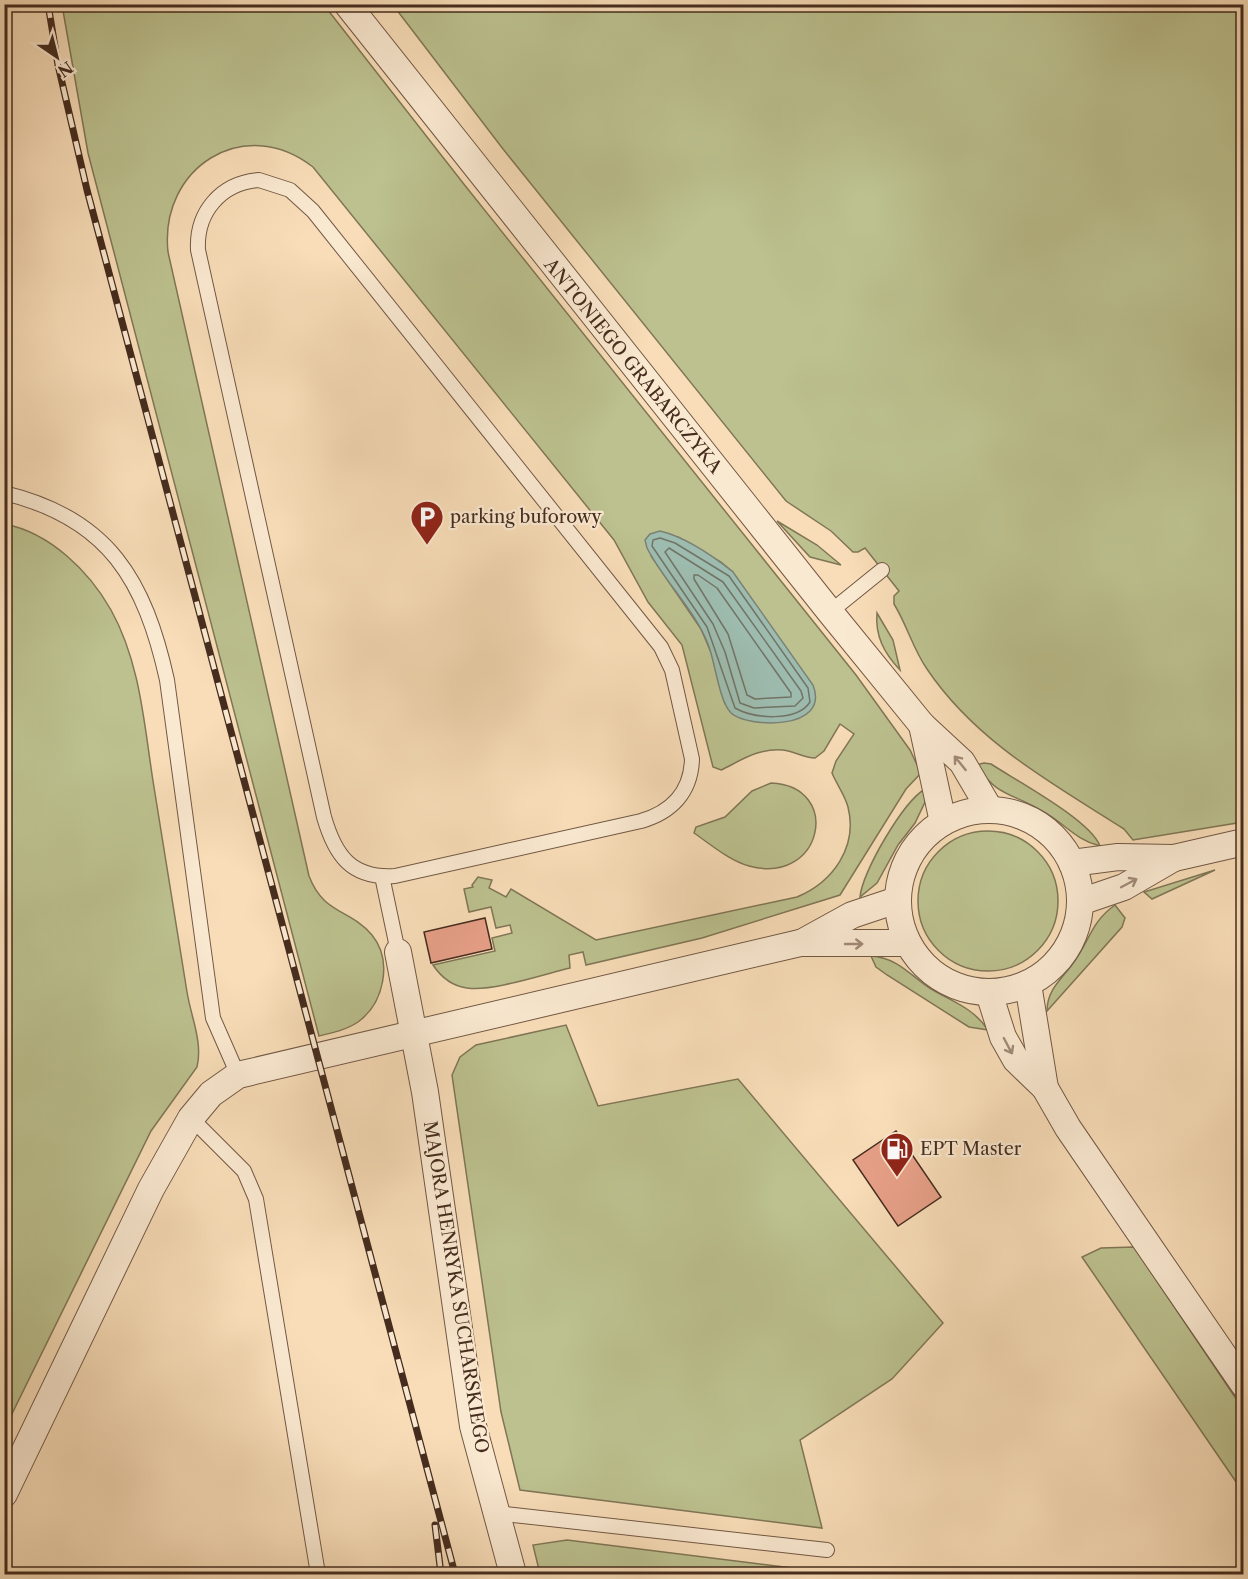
<svg xmlns="http://www.w3.org/2000/svg" width="1248" height="1579" font-family="'Libre Caslon Text',serif">
  <style>
    .green { fill: #bcc18f; stroke: #807656; stroke-width: 1.5; fill-rule: evenodd }
    .water { fill: #9dbcaf; stroke: #7a8275; stroke-width: 1.5 }
    .lines { fill: none; stroke-linecap: round; stroke-linejoin: round }
    .shore { stroke: #717466; stroke-width: 1.5 }
    .building { fill: #e7a088; stroke: #452c1e; stroke-width: 1.5 }
    .service-casing { stroke: #725844; stroke-width: 16 }
    .minor-casing { stroke: #725844; stroke-width: 28 }
    .service { stroke: #fae9d1; stroke-width: 14 }
    .minor { stroke: #fae9d1; stroke-width: 26 }
    .rail-casing { stroke: #452c1e; stroke-width: 7 }
    .rail { stroke: #fae9d1; stroke-width: 4.5; stroke-dasharray: 14; stroke-linecap: butt }
    .oneway { stroke: #a08a78 }
    .labels { text-anchor: middle; dominant-baseline: central; stroke-width: 4.5; stroke-linejoin: round; paint-order: stroke }
    .street-label { font-size: 18px; fill: #452c1e; stroke: #fae9d1 }
    .poi-label { font-size: 18px; fill: #452c1e; stroke: #fae9d1; text-anchor: start }
  </style>
  <rect width="100%" height="100%" fill="#f8ddb8"/>
  <filter id="stains"><feTurbulence type="fractalNoise" baseFrequency=".00333" numOctaves="4"/><feColorMatrix values="0 0 0 0 .2 0 0 0 0 .09 0 0 0 0 .02 0 0 0 .5 -.17"/></filter>
  <radialGradient id="worn" r=".72"><stop offset=".6" stop-color="#630" stop-opacity="0"/><stop offset="1" stop-color="#630" stop-opacity=".3"/></radialGradient>
  <g class="green">
    <path d="M62 5H324L463 183 856 675 910 750 921 773 906 789 840 895 702 938 586 965 583 952 569 955 570 968C545 974 491 992 467 988 452 986 441 977 433 965L495 951 492 938 512 933 510 925 496 928 491 907 469 912 464 889 473 887 472 885 478 877 492 880 489 888 506 897 511 889 596 940 797 897C833 882 858 847 848 807 845 795 837 785 832 773L836 761 854 734 840 724 824 751 815 758C804 758 794 751 783 750 758 748 742 760 721 770L713 767 682 645 648 602 614 540 313 167C244 113 159 168 168 252L309 876C324 915 349 908 372 935 393 961 384 1003 358 1022 346 1030 332 1033 319 1036L88 153ZM678 537 721 562 733 572 725 704 713 657 701 629 651 556Z"/>
    <path d="M393 5H1243V822L1133 840 1124 829C1052 783 976 742 927 669 913 649 907 625 894 604V596L899 591 865 548 858 552H853L831 531 786 501 503 149Z"/>
    <polygon points="777,521 817,545 841,565 810,557"/>
    <path d="M5 524C50 533 89 571 111 610 140 662 144 723 153 781 164 851 176 921 187 992 191 1017 203 1042 197 1067L151 1131 5 1428Z"/>
    <path d="M877 613 893 640 900 670C884 653 875 636 877 613Z"/>
    <path d="M984 763 991 764C1017 781 1090 820 1100 846 1076 840 1065 824 1044 812 1014 793 998 798 976 765Z"/>
    <path d="M771 783C843 786 823 886 749 866 730 861 710 844 694 833L696 827 725 817 752 791Z"/>
    <path d="M925 789V802L915 823 898 845 877 883 860 897C862 872 903 802 925 789Z"/>
    <circle cx="988" cy="901" r="70"/>
    <polygon points="1215,870 1152,899 1144,892"/>
    <path d="M1115 905 1125 918 1122 927 1047 1011C1047 989 1063 978 1074 962 1090 940 1091 922 1115 905Z"/>
    <path d="M871 956C897 958 908 973 928 987 950 1001 973 1007 988 1030L969 1027 887 975 876 967Z"/>
    <polygon points="566,1025 598,1106 738,1079 943,1323 892,1379 800,1440 822,1528 520,1490 501,1412 452,1075 460,1057 476,1045"/>
    <polygon points="1134,1247 1243,1409 1243,1492 1082,1257 1101,1248"/>
    <polygon points="567,1540 833,1573 834,1574 540,1574 533,1545"/>
  </g>
  <path class="water" d="M660 531C685 537 713 556 733 572L813 685C831 731 747 728 731 713 719 701 715 661 708 644 694 609 664 581 647 548L645 540 650 534Z"/>
  <g class="lines">
    <g class="shore">
      <path d="M660 538 675 543 729 576 808 688 810 702C797 722 754 719 735 708L707 627 652 546 653 540Z"/>
      <polygon points="669,548 723,582 801,691 803,698 795,706 754,708 740,703 725,652 713,624 665,552"/>
      <polygon points="694,575 698,575 717,588 791,693 791,697 755,699 747,695 728,634 694,579"/>
    </g>
  </g>
  <g class="building">
    <polygon points="485,918 492,949 431,963 424,932"/>
    <polygon points="896,1131 941,1197 898,1226 853,1160"/>
  </g>
  <g class="lines">
    <g class="service-casing">
      <g id="service">
        <path d="M259 180 290 190 313 211 661 647 672 670 692 759C691 792 672 812 641 821L395 876C351 879 335 855 324 817L198 250C196 212 221 183 259 180Z"/>
        <path d="M4 493C109 518 145 581 167 680L213 1018 238 1075"/>
        <polyline points="830,612 882,570"/>
        <polyline points="382,876 398,952"/>
        <polyline points="191,1118 244,1171 256,1199 318,1574"/>
        <polyline points="496,1513 827,1550"/>
      </g>
    </g>
    <g class="minor-casing">
      <g id="minor">
        <polyline points="347,4 830,612 922,725 962,762 989,808"/>
        <polyline points="922,725 943,822"/>
        <circle cx="989" cy="901" r="91"/>
        <polyline points="1072,863 1118,857 1174,858 1244,842"/>
        <polyline points="1080,902 1124,887 1174,858"/>
        <polyline points="803,942 852,915 897,900"/>
        <polyline points="398,952 425,1092 473,1426 513,1574"/>
        <polyline points="1028,984 1045,1088"/>
        <polyline points="989,993 1003,1037 1016,1060 1045,1088 1068,1128 1244,1385"/>
        <polyline points="4,1494 151,1189 191,1118 211,1094 238,1075 800,943 907,943"/>
      </g>
    </g>
    <use href="#service" class="service"/>
    <use href="#minor" class="minor"/>
    <g class="rail-casing">
      <g id="rail">
        <polyline points="48,4 58,65 87,190 455,1574"/>
        <polyline points="435,1525 441,1574"/>
      </g>
    </g>
    <use href="#rail" class="rail"/>
  </g>
  <defs><path id="oneway-shaft" d="M-6 0H5M1.5-3L5.5 0L1.5 3" fill="none" stroke-width="1.6" stroke-linecap="round" stroke-linejoin="round" transform="scale(1.5)"/></defs>
  <g class="oneway">
    <use href="#oneway-shaft" transform="translate(960 763) rotate(-129)"/>
    <use href="#oneway-shaft" transform="translate(1129 883) rotate(-28)"/>
    <use href="#oneway-shaft" transform="translate(854 944)"/>
    <use href="#oneway-shaft" transform="translate(1008 1046) rotate(62)"/>
  </g>
  <defs>
    <g id="parking-pin" transform="scale(1.725)"><path d="M0 17L-7.5 6A9.5 9.5 0 1 1 7.5 6Z" fill="#8f2418" stroke="#fae9d1"/><path d="M-3.5-5.5H1a3.5 3.5 0 0 1 0 7H-1V5.5H-3.5ZM-1-3.4V-.6H.8a1.4 1.4 0 0 0 0-2.8Z" fill="#fff"/></g>
    <g id="fuel-pin" transform="scale(1.725)"><path d="M0 17L-7.5 6A9.5 9.5 0 1 1 7.5 6Z" fill="#8f2418" stroke="#fae9d1"/><path d="M-5.5-6h7V0h2V4h1.3V-2.5L3-4.5l.8-.8L6-3V5H2.5V1h-1V6h-7ZM-4.2-4.7v3.2H.2V-4.7Z" fill="#fff"/></g>
  </defs>
  <g fill-rule="evenodd">
    <use href="#parking-pin" x="427" y="517"/>
    <use href="#fuel-pin" x="897" y="1149"/>
  </g>
  <g class="labels">
    <g class="street-label">
      <text transform="translate(633 366) rotate(51)">ANTONIEGO GRABARCZYKA</text>
      <text transform="translate(456 1287) rotate(81)">MAJORA HENRYKA SUCHARSKIEGO</text>
    </g>
    <g class="poi-label">
      <text x="450" y="517">parking buforowy</text>
      <text x="920" y="1149">EPT Master</text>
    </g>
  </g>
  <rect width="1248" height="1579" fill="none" stroke="#f8ddb8" stroke-width="24"/>
  <rect x="6" y="6" width="1236" height="1567" fill="none" stroke="#452c1e" stroke-width="3"/>
  <rect x="12" y="12" width="1224" height="1555" fill="none" stroke="#452c1e" stroke-width="1.5"/>
  <g transform="translate(57 57) rotate(145)" stroke="#fae9d1" stroke-width="4.5" paint-order="stroke">
  <path d="M0-4.5L10 22L0 15L-10 22Z" fill="#452c1e"/>
  <text y="-9" font-size="16" font-weight="bold" text-anchor="middle" fill="#452c1e">N</text>
  </g>
  <rect width="100%" height="100%" filter="url(#stains)"/>
  <rect width="100%" height="100%" fill="url(#worn)"/>
</svg>
